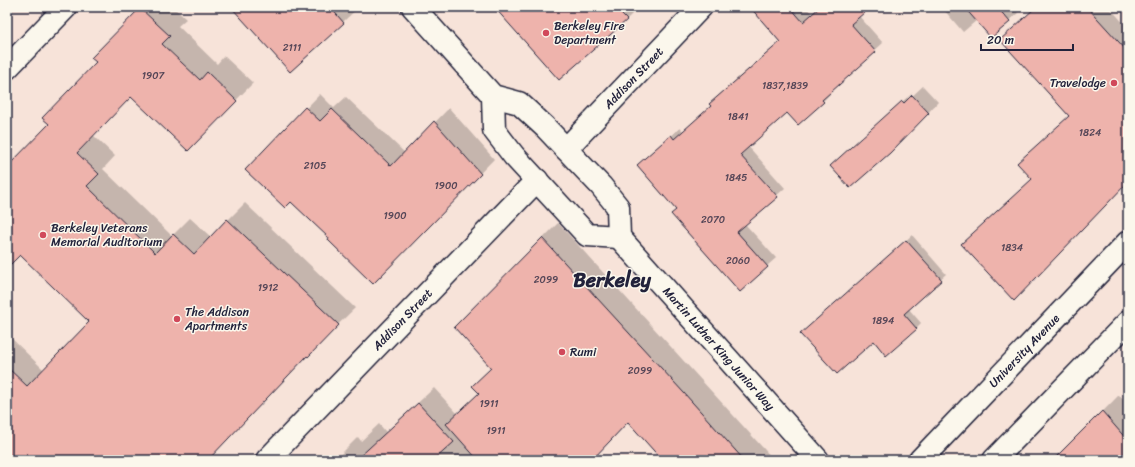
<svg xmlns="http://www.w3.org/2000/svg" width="1135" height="467" font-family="Sriracha,sans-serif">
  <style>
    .shadow { fill: #0003 }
    .building { fill: #eeb3ac; stroke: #22223b }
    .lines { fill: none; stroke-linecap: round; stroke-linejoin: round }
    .street-casing { stroke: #22223b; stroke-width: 25 }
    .secondary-casing { stroke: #22223b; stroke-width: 25 }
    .street { stroke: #fbf7ec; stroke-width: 22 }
    .secondary { stroke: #fbf7ec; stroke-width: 22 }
    .poi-dot { fill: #d1495b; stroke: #fbf7ec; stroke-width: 1.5 }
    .labels { text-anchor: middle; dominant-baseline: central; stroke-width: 3; stroke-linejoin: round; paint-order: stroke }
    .number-label { font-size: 10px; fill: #554657 }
    .poi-label { font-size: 12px; fill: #22223b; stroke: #fbf7ec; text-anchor: start }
    .street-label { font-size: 12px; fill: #22223b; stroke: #fbf7ec }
    .town-label { font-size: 20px; font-weight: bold; fill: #22223b; stroke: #fbf7ec }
  </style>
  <rect width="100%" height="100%" fill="#f7e3d9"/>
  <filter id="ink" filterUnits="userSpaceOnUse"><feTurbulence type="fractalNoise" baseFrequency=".025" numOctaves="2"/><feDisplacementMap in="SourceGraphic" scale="8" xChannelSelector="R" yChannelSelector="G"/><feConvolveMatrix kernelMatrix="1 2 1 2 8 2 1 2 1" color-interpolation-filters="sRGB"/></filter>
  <g filter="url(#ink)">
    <g class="shadow">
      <polygon points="142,7 173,7 186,19 178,26 217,64 224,56 253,83 204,133 132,96 93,135 115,156 103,169 172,236 190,218 211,237 245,203 355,308 307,355 208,460 7,460 7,334 44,370 90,322 20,254 7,267 7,169 50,124 97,62 92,58"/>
      <polygon points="232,7 359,7 290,71"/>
      <polygon points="495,7 634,7 636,10 626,20"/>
      <polygon points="769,7 806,7 812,14 820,7 869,7 859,16 883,43 830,91 831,93 823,101 787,112 748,146 785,188 745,224 776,258 767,266 677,209 647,156 680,128 683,131 712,105 710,104 719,95 781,41"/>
      <polygon points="947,7 1013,7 1018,13 991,37 977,20 963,32 944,10"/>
      <polygon points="1037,7 1109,7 1128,28 1128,181 1033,179 1070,116"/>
      <polygon points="923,86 938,102 901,142 831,166 913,92 907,98 909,99"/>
      <polygon points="320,94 334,108 346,97 405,153 449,108 494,159 373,283 331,238 291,200 246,170"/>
      <polygon points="558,223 774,460 664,460 629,421 597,454 603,460 335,460 358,437 361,441 379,424 386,432 434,388 457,413 480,393 492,367 456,327"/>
      <polygon points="912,235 946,274 908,308 921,323 916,328 874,340 807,329"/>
      <polygon points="1119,395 1128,405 1128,460 1055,460"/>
    </g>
    <g class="building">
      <polygon points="231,7 330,7 344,23 290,72"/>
      <polygon points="494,7 614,7 627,20 559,80"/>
      <polygon points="750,7 790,7 803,22 820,7 871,7 851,24 876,52 822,100 824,102 798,125 787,113 740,155 778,197 737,232 768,267 740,292 671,214 676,210 637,165 671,135 674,139 711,106 709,104 780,42"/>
      <polygon points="964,7 997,7 1010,22 991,38"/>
      <polygon points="1036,7 1087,7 1128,52 1128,182 1014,301 961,244 1032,179 1017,163 1069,116 1000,40"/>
      <polygon points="140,8 170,36 162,44 200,80 207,72 237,101 188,151 131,97 77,153 99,174 87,186 155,253 173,234 194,254 227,219 339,325 308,357 307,356 208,460 7,460 7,367 27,386 89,322 20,255 7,268 7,167 49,124 42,118 96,62 91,58"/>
      <polygon points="912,95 929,113 890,153 850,188 830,166 902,101 904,103"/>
      <polygon points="305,107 320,121 332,109 391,166 434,121 481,174 373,284 328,240 329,238 291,202 285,208 245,170"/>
      <polygon points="542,238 684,393 744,460 662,460 628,422 592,460 478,460 446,424 479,393 472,386 491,368 454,327"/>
      <polygon points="906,240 942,280 904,314 917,329 886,356 874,341 837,374 800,334"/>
      <polygon points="418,403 454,442 434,460 356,460"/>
      <polygon points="1102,411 1128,441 1128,460 1053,460"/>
    </g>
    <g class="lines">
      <g class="street-casing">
        <g id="street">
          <polyline points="7,68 66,7"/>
          <path id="s1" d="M566 149 701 7"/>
          <path id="s2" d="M267 460 537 180"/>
        </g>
      </g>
      <g class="secondary-casing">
        <g id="secondary">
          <path id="s3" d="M413 7 493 96 519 103 545 127 601 186 618 207 619 237 818 460"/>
          <polyline points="493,96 494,130 514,156 587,235 619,237"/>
          <path id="s4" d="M920 460 1128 242"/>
          <polyline points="994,460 1128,322"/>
        </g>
      </g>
      <use href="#street" class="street"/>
      <use href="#secondary" class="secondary"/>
    </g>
  </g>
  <g class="poi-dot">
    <circle cx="546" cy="33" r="4"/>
    <circle cx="1114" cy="83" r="4"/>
    <circle cx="43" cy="235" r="4"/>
    <circle cx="177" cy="319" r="4"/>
    <circle cx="562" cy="352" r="4"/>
  </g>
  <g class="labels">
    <g class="number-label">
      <text x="292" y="48">2111</text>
      <text x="153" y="76">1907</text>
      <text x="785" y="86">1837,1839</text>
      <text x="738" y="117">1841</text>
      <text x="1090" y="133">1824</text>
      <text x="315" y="166">2105</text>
      <text x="736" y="178">1845</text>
      <text x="446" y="186">1900</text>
      <text x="395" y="216">1900</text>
      <text x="713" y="220">2070</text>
      <text x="1012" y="248">1834</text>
      <text x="738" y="261">2060</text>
      <text x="546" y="280">2099</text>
      <text x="268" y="288">1912</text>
      <text x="883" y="321">1894</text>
      <text x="640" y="371">2099</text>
      <text x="489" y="404">1911</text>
      <text x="496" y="431">1911</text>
    </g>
    <g class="poi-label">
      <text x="554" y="26">Berkeley Fire<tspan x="554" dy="14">Department</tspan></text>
      <text x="1106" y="83" text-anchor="end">Travelodge</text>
      <text x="51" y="228">Berkeley Veterans<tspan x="51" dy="14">Memorial Auditorium</tspan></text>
      <text x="185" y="312">The Addison<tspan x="185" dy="14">Apartments</tspan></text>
      <text x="570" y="352">Rumi</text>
    </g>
    <g class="street-label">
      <text stroke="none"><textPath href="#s1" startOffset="98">Addison Street</textPath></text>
      <text stroke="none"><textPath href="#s2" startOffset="195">Addison Street</textPath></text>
      <text stroke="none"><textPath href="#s3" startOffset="470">Martin Luther King Junior Way</textPath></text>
      <text stroke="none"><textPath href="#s4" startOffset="151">University Avenue</textPath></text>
    </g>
    <g class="town-label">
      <text x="612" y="280">Berkeley</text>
    </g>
  </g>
  <rect width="1135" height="467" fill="none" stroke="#fbf7ec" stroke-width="24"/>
  <rect x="12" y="12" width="1111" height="443" fill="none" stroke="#22223b" stroke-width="1.5" filter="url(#ink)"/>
  <path d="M981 44v6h92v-6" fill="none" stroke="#22223b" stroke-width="2"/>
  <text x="987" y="44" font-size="12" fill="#22223b" stroke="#fbf7ec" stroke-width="3" paint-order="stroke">20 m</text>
</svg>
